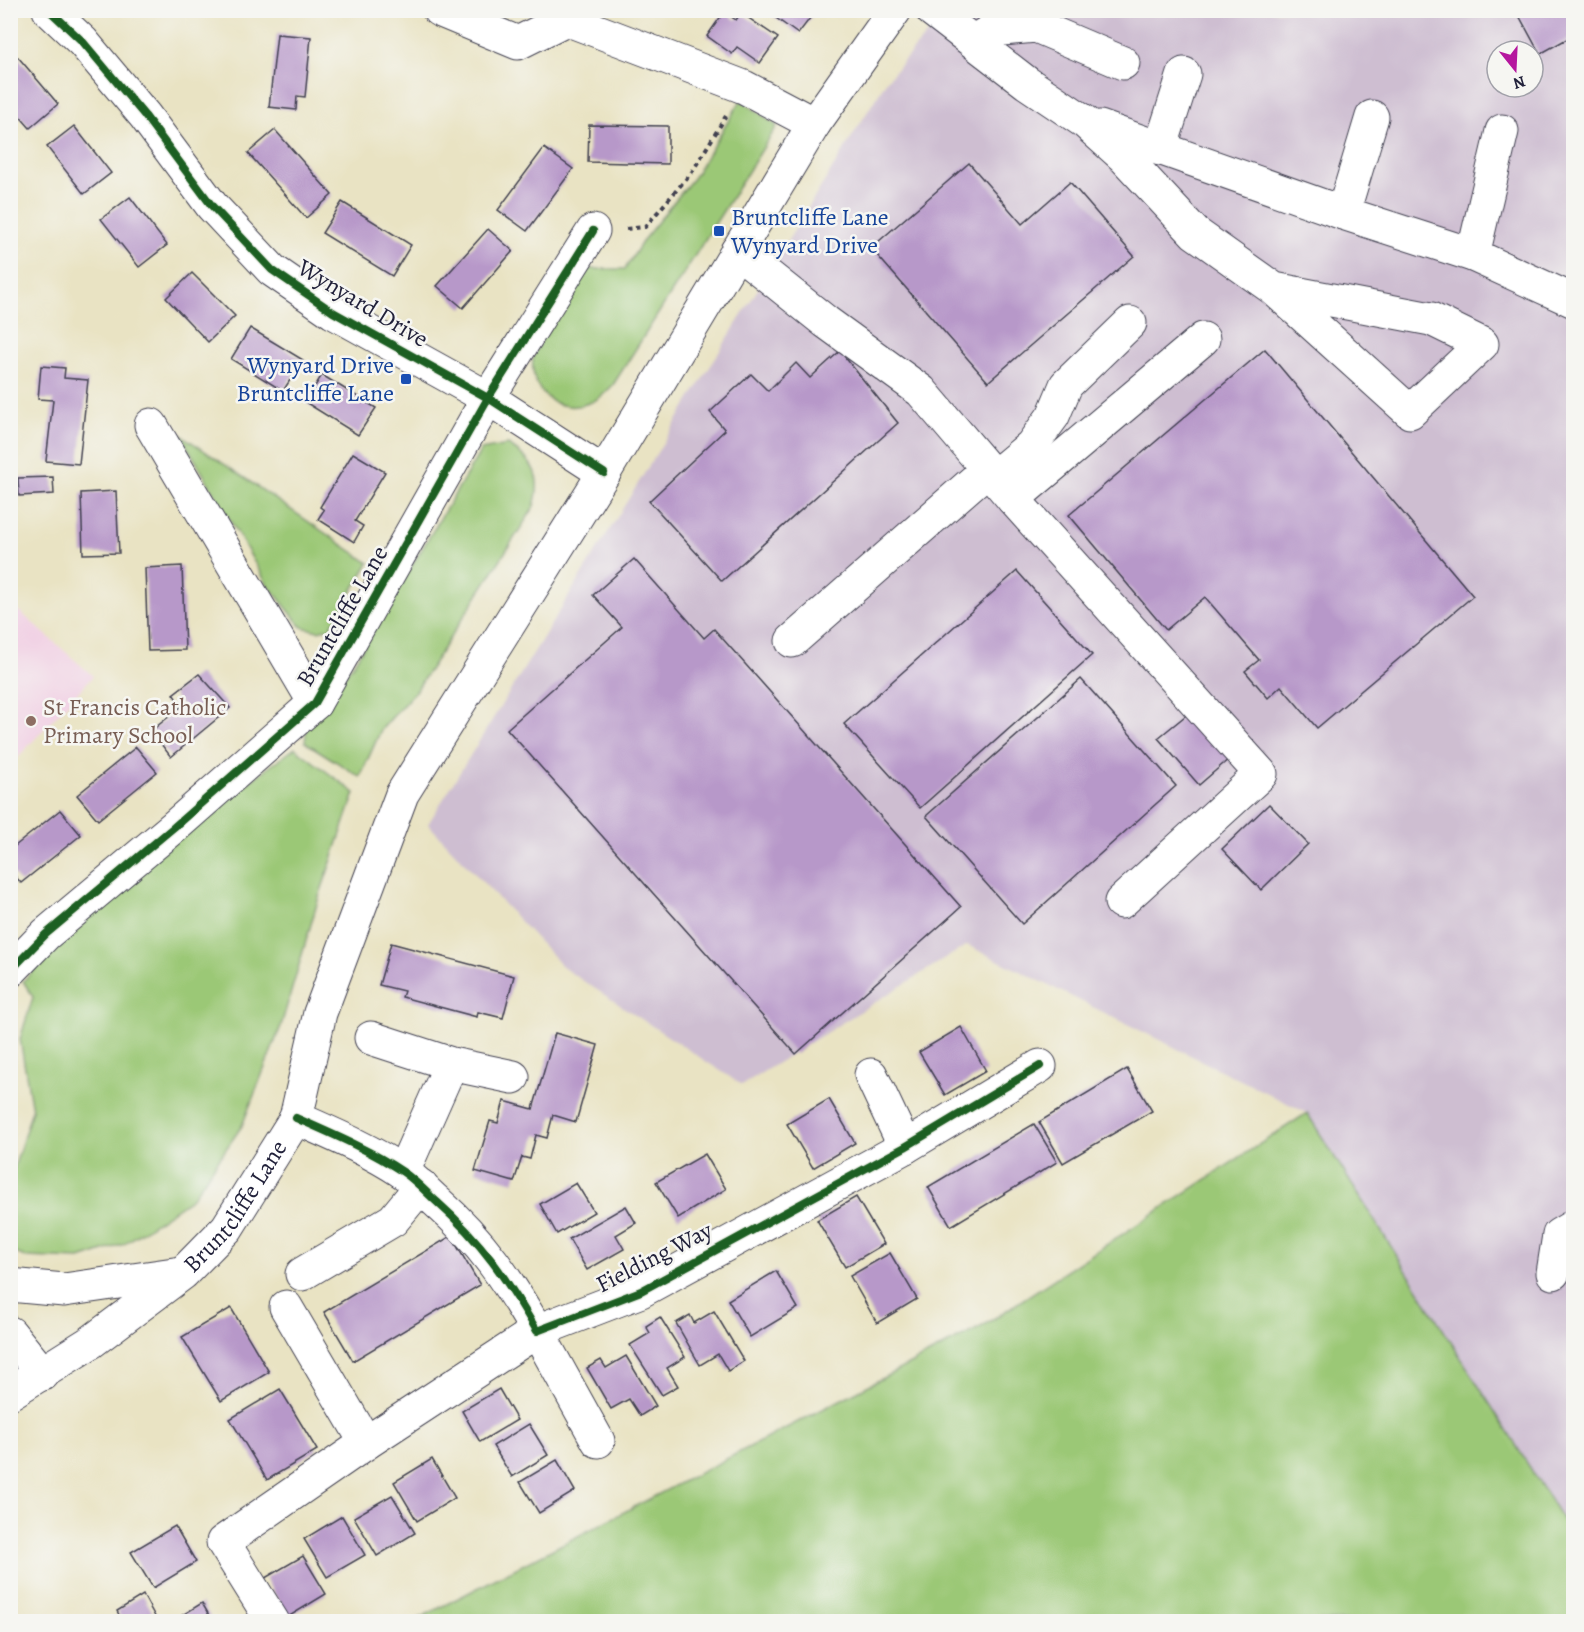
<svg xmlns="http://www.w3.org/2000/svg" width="1584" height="1632" font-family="Alegreya,serif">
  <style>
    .built { fill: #f1d0e4 }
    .industrial { fill: #cebed1; fill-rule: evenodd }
    .green { fill: #9bc876; stroke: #5e7558; stroke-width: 1.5 }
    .building { fill: #b798c9 }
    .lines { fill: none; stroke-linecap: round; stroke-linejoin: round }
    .minor-casing { stroke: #403f4f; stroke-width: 35 }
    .major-casing { stroke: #403f4f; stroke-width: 35 }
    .path { stroke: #403f4f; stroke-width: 4; stroke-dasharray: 4.5 4.5; stroke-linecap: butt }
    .minor { stroke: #fff; stroke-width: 33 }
    .major { stroke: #fff; stroke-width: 33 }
    .cycleway-casing { stroke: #f6f6f2; stroke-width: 11 }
    .cycleway { stroke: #1b5e20; stroke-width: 8 }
    .transit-dot { fill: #1a4fb4; stroke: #f6f6f2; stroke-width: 2 }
    .education-dot { fill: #8d6e63; stroke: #f6f6f2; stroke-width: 2 }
    .labels { text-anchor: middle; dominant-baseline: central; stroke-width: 5; stroke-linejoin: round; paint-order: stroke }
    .transit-label { font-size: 24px; fill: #164399; stroke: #f6f6f2; text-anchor: start }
    .street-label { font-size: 24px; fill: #22223b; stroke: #f6f6f2 }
    .education-label { font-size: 24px; fill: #785e54; stroke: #f6f6f2; text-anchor: start }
  </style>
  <rect width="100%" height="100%" fill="#f6f6f2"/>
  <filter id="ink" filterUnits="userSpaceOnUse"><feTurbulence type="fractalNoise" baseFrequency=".0167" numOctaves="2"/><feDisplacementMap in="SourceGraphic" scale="12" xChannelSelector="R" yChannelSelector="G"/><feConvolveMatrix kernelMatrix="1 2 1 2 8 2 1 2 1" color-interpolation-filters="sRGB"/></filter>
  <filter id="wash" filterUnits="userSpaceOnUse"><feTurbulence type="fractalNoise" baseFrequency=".008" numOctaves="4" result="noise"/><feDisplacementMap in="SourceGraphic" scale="24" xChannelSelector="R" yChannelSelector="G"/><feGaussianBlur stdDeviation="1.35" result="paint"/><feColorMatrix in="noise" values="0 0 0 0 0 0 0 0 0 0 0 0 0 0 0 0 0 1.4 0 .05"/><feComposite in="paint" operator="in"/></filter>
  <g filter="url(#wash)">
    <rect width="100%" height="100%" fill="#e9e3c3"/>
    <polygon class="built" points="11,604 93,676 11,765"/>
    <path class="industrial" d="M947 11H1573V1536L1307 1113 967 945 742 1085 565 969 428 824 887 80ZM1497 51H1533V87H1497Z"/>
    <g class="green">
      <path d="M741 100 777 126 613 385C605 393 598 401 586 404 553 415 526 386 534 354L583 269H625L644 239 694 177Z"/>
      <polygon points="180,434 369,563 330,628 318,631 302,627 267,584"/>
      <path d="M508 445C536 462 543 479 533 509L417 689 381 730 360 777 305 742 307 724 354 663 481 450Z"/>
      <path d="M295 748 355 793 319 897 281 1026 242 1126 192 1198 124 1244 80 1259 25 1257 11 1251 10 1181 32 1110 20 1039 33 997 23 981C107 896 198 818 295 748Z"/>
      <polygon points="1307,1113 1573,1536 1573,1621 414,1621 981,1327"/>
    </g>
    <g id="blocks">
      <g class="building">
        <polygon points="765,10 810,10 814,13 798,34"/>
        <polygon points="1516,10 1574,10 1574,35 1540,54"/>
        <polygon points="724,12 736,20 741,13 778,38 760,63 737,47 732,54 707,36"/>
        <polygon points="277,34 311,37 305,97 297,96 296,110 269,107"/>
        <polygon points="18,57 58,104 30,128 10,105 10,63"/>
        <polygon points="589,125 668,126 668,164 588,162"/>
        <polygon points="74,126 111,173 84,194 47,147"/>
        <polygon points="275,130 332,195 306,218 248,153"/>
        <polygon points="544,148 573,169 527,231 498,210"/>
        <polygon points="969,163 1022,224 1070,182 1134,256 988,382 871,248"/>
        <polygon points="130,197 167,245 139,267 101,219"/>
        <polygon points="342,202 411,245 392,276 322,233"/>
        <polygon points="488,229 513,251 463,308 437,286"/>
        <polygon points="192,273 235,316 208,342 166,298"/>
        <polygon points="250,328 303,360 283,391 231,359"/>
        <polygon points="1265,349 1473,596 1317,728 1281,686 1268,698 1245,671 1259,660 1205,597 1166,630 1069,515"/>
        <polygon points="840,351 898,423 722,581 649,501 725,430 710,412 751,374 768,391 796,363 810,378"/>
        <polygon points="41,366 65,368 64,378 88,380 79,464 46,461 53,400 38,399"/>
        <polygon points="322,375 376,408 358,435 305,402"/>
        <polygon points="353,453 385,472 355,521 363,526 354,542 318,519 324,510 320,507"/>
        <polygon points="53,477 54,494 19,496 18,478"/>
        <polygon points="116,491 119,553 83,554 81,493"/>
        <polygon points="634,559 704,638 714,629 961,907 796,1054 507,729 622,627 593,595"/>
        <polygon points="182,566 185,650 148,651 145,568"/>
        <polygon points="1017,571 1092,655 920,808 844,724"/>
        <polygon points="199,674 230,708 171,757 151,731 182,706 173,694"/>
        <polygon points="1081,679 1176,786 1022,924 926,816"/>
        <polygon points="1190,712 1230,758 1199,785 1158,738"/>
        <polygon points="136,747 157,772 98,820 77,795"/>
        <polygon points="1269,804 1308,844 1261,890 1222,849"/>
        <polygon points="60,810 81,835 21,883 10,870 10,850"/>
        <polygon points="391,943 514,976 503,1018 478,1012 477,1017 402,997 404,991 379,985"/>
        <polygon points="961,1027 986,1071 945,1095 919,1052"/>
        <polygon points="555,1033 598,1045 576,1122 553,1115 547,1138 536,1135 530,1159 522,1157 514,1182 475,1171 490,1121 498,1123 504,1101 533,1109"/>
        <polygon points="1127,1069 1152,1111 1063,1163 1039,1122"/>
        <polygon points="829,1099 855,1143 813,1168 787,1124"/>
        <polygon points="1034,1124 1057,1162 951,1226 928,1187"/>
        <polygon points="705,1154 726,1189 678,1218 656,1182"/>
        <polygon points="576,1183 594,1212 557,1234 540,1204"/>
        <polygon points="856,1197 884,1244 845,1267 817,1220"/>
        <polygon points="626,1206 636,1223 616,1235 624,1249 587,1270 569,1239"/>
        <polygon points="451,1236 480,1285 353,1361 324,1312"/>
        <polygon points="890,1253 917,1299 877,1323 850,1276"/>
        <polygon points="776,1271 798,1308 750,1337 728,1300"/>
        <polygon points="231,1308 269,1372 221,1401 182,1337"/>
        <polygon points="714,1311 744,1361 728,1371 718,1354 700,1365 676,1323 690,1315 694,1323"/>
        <polygon points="660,1317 685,1357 667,1368 678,1386 662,1395 630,1345 650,1333 646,1326"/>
        <polygon points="626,1356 656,1406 640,1416 629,1399 611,1409 587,1368 601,1360 606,1368"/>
        <polygon points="280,1389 317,1450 267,1480 230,1419"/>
        <polygon points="499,1389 517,1420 480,1442 462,1411"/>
        <polygon points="529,1424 548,1455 512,1477 493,1446"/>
        <polygon points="432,1459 455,1498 417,1521 394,1482"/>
        <polygon points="557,1460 575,1491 539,1513 520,1482"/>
        <polygon points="392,1495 415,1533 377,1556 354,1517"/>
        <polygon points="342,1516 365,1555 327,1577 304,1539"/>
        <polygon points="175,1526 196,1562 153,1588 131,1552"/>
        <polygon points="303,1556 326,1594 288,1617 265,1578"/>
        <polygon points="143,1595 158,1622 123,1622 117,1611"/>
        <polygon points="202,1603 213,1622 171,1622"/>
      </g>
    </g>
  </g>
  <g filter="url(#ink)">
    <use href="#blocks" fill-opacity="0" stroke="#403f4f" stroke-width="1.5"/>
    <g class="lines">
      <g class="minor-casing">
        <g id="minor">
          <polyline points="49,10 83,42 145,116 212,206 272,270 333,312 488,398 604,473"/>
          <polyline points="439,10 518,43 566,19 744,87 814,124"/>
          <polyline points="932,10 1027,83 1085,122 1124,157 1195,233 1274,289 1410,412 1482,344 1431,319 1274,289"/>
          <polyline points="974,41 992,30 1036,26 1123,63"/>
          <polyline points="1100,127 1343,213 1473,255 1574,301"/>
          <polyline points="1160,149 1184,74"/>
          <polyline points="1343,213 1372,117"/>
          <polyline points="737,251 826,322 921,391 1013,499 1261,774 1121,902"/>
          <polyline points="1473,255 1502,131"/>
          <polyline points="151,425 315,703"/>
          <polyline points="994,477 1031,446 1053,416 1066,385 1130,323"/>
          <polyline points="1013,499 1203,339"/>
          <polyline points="792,641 988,469"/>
          <polyline points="10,971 46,934 174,827 315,703 488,398 593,231"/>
          <polyline points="371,1038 451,1064 513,1077"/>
          <polyline points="871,1075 905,1147"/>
          <path d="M296 1118C332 1134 370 1150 403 1172 415 1180 426 1192 437 1202 482 1242 507 1279 537 1331L641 1291 905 1147 1040 1066"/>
          <polyline points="403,1172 451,1064"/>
          <polyline points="1553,1273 1559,1235 1574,1226"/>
          <polyline points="302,1274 393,1220 421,1186"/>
          <polyline points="286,1307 366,1443"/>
          <polyline points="273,1622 223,1542 366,1443 537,1331 598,1441"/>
        </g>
      </g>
      <g class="major-casing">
        <g id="major">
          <polyline points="10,1285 64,1290 181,1273"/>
          <polyline points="10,1333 43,1374"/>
          <path id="s1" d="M10 1393 91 1342 183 1273 227 1228 296 1118 320 1013 402 794 604 473 814 124 895 10"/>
        </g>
      </g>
      <polyline class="path" points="626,229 645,227 692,172 726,116"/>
      <use href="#minor" class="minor"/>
      <use href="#major" class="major"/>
      <g class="cycleway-casing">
        <g id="cycleway">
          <polyline points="49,10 83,42 145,116 212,206 272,270 333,312 488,398 604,473"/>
          <polyline points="10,971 46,934 174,827 315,703 488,398 593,231"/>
          <path d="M296 1118C332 1134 370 1150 403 1172 415 1180 426 1192 437 1202 482 1242 507 1279 537 1331L641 1291 905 1147 1040 1066"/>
        </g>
      </g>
      <use href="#cycleway" class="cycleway"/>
    </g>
  </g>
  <g class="transit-dot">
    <rect x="713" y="225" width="12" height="12" rx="3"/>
    <rect x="400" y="373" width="12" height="12" rx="3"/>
  </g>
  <circle class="education-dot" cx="31" cy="721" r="6"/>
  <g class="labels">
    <g class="transit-label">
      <text x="731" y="217">Bruntcliffe Lane<tspan x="731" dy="28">Wynyard Drive</tspan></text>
      <text x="394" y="365" text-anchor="end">Wynyard Drive<tspan x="394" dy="28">Bruntcliffe Lane</tspan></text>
    </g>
    <g class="street-label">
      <text transform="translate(363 303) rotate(31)">Wynyard Drive</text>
      <text transform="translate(342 616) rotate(-60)">Bruntcliffe Lane</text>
      <text stroke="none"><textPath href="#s1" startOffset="296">Bruntcliffe Lane</textPath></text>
      <text transform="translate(654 1257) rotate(-27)">Fielding Way</text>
    </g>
    <g class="education-label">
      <text x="43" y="707">St Francis Catholic<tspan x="43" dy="28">Primary School</tspan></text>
    </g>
  </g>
  <rect width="1584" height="1632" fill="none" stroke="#f6f6f2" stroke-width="36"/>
  <g transform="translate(1515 69) rotate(162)"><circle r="28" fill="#f6f6f2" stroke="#a1a1a9" stroke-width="1.5"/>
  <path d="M0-4.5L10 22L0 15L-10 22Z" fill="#b5179e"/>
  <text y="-9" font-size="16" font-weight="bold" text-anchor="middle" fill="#22223b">N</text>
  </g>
</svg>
